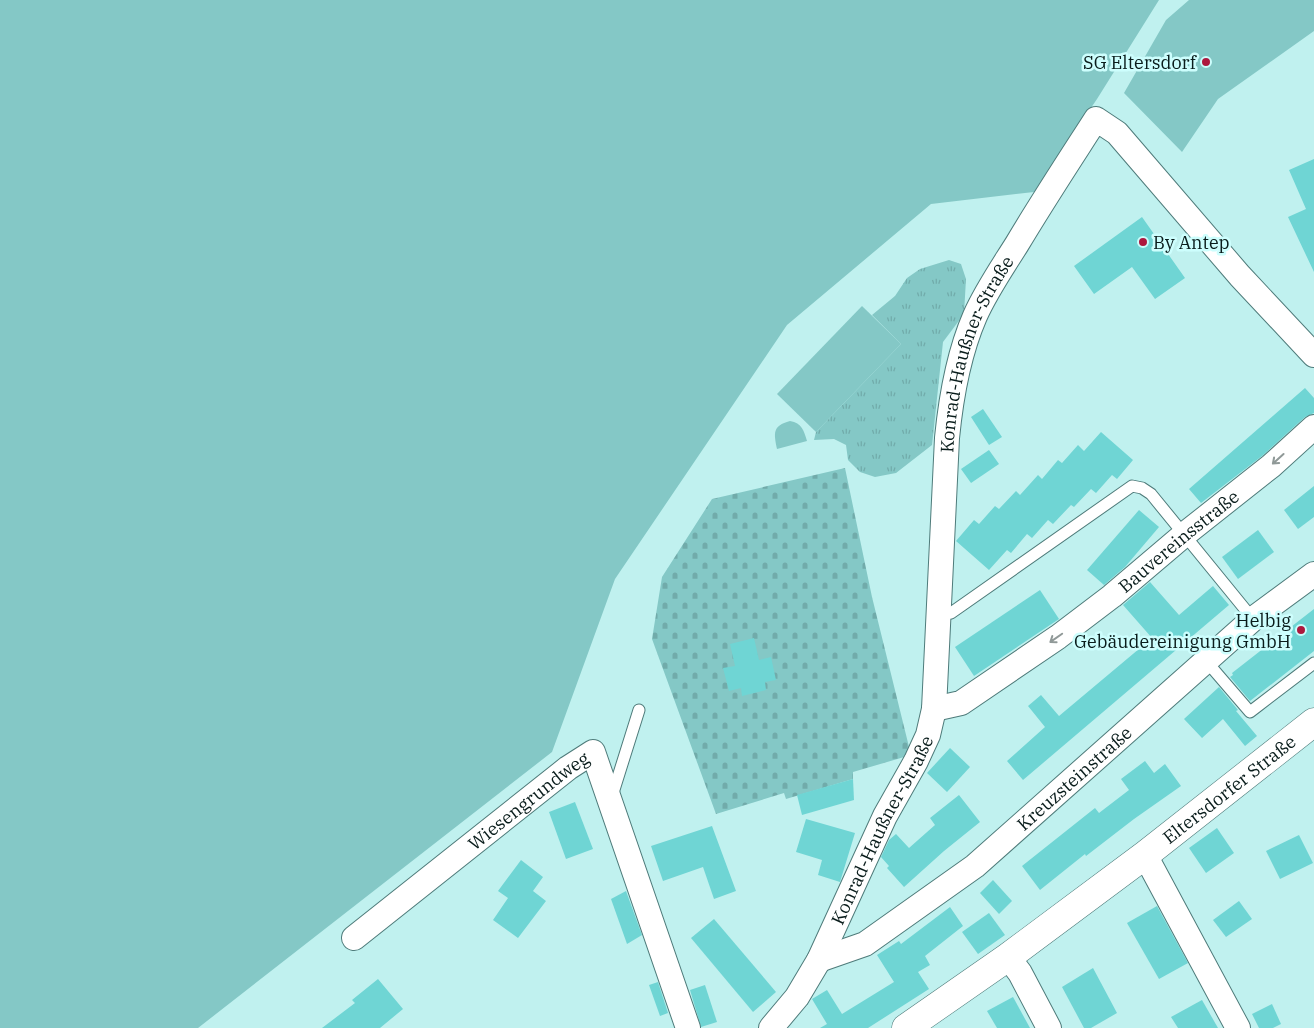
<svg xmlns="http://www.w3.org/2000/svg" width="1314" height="1028" font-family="'IBM Plex Serif',serif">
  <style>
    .green { fill: #84c8c6 }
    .cemetery { fill: url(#cemetery-stones) }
    .park { fill: url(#park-tufts) }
    .building { fill: #6fd5d4 }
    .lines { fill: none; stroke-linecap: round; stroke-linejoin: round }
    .service-casing { stroke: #4e7b7a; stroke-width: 13 }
    .minor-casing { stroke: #4e7b7a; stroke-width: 26 }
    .tertiary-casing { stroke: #4e7b7a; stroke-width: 29 }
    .service { stroke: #fff; stroke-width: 11 }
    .minor { stroke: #fff; stroke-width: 24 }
    .tertiary { stroke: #fff; stroke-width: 28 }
    .oneway { stroke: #909998 }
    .poi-dot { fill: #ad183e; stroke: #cdfefd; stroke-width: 2 }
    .labels { text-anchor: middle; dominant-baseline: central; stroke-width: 5; stroke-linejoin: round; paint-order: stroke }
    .poi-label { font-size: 18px; fill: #091c1b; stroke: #cdfefd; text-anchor: end }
    .street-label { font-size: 18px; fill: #091c1b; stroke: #cdfefd }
  </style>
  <defs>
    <pattern id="cemetery-stones" width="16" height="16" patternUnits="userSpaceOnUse" patternTransform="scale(1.25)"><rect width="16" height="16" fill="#84c8c6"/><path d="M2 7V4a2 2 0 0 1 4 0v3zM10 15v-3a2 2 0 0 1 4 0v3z" fill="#71abaa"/></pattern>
    <pattern id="park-tufts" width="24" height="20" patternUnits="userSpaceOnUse" patternTransform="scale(1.25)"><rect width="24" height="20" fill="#84c8c6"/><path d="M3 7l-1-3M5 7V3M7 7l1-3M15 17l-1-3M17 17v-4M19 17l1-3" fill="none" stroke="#71abaa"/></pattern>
  </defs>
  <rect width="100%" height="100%" fill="#c0f1ef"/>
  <g class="green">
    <polygon points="0,0 1159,0 1097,99 1034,192 931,204 787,325 615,579 552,752 198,1028 0,1028"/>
    <polygon points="1189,0 1314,0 1314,31 1218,99 1182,152 1124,93 1166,20"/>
    <polygon points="862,306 901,344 816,432 777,394"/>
    <path d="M790 421C802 423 804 431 807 441L777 449C774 433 772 426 790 421Z"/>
  </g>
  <polygon class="cemetery" points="845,468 872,597 911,755 853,772 853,779 786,799 784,793 716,814 652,639 662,577 712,499"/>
  <polygon class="park" points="949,260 961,264 966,279 964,314 943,342 932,445 896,473 875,477 860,472 848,460 846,445 834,439 814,440 816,432 901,344 872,315 895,296 907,278 920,269"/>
  <g class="building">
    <polygon points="1314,159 1314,272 1288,217 1306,209 1289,170"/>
    <polygon points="1142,217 1185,278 1155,299 1132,267 1094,294 1074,266"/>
    <polygon points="1305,388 1314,398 1314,413 1305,417 1262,456 1201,503 1189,489"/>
    <polygon points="983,409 1002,437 989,445 971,417"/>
    <polygon points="1101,432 1133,460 1117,479 1112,475 1096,493 1091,489 1074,507 1071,505 1053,524 1048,520 1032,538 1027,534 1011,553 1007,550 989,570 956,541 974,520 979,524 995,506 999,509 1016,491 1020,495 1038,475 1042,479 1058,460 1062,463 1078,445 1084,451"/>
    <polygon points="989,450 999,464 971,483 961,469"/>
    <polygon points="1314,486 1314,517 1298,529 1284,510"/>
    <polygon points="1139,510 1159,527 1125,567 1104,585 1087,570"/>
    <polygon points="1258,530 1274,552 1238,579 1222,557"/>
    <polygon points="1150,582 1179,615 1213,586 1229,605 1023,780 1007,761 1045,727 1028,706 1041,695 1059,716 1152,638 1123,605"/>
    <polygon points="1040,590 1059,619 974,676 955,647"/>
    <polygon points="1314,609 1314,651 1250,701 1230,677 1233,675 1232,673"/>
    <polygon points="754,638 759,660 771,657 776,680 765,682 766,690 742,696 741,688 729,691 723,668 735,666 730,644"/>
    <polygon points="1219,687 1238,710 1236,711 1257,736 1245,746 1223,719 1202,738 1184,719"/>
    <polygon points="950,748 970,767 947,792 927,773"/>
    <polygon points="1145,761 1154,773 1165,764 1181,786 1134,819 1086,856 1085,854 1040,890 1022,866 1095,808 1099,813 1129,790 1121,779"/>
    <polygon points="853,779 854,800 802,815 797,795"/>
    <polygon points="959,795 980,822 944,851 904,887 887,868 889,866 881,857 889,840 896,834 909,848 935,825 930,818"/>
    <polygon points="575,802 593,849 566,859 549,812"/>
    <polygon points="806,819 855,833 840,882 818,875 822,860 796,852"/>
    <polygon points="712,826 736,891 714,899 703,867 663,881 651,846"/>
    <polygon points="1217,828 1234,853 1206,873 1189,848"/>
    <polygon points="1299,835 1313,863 1280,879 1266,851"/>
    <polygon points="521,860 543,877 533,891 546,901 518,938 493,920 508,898 498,891"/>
    <polygon points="993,880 1012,901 999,914 980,893"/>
    <polygon points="626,891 642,935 627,944 611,899"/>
    <polygon points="1239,901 1252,919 1226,937 1213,920"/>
    <polygon points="1157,906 1188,963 1159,979 1127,923"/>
    <polygon points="950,907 963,926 925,956 930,965 918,972 929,989 868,1028 820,1028 827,1024 812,999 827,990 842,1014 894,982 877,955 899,941 901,944"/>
    <polygon points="989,913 1005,935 978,954 962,932"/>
    <polygon points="714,919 776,992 753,1012 691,938"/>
    <polygon points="1093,968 1117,1013 1091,1028 1084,1028 1062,987"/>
    <polygon points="378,979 403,1009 380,1028 322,1028 355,1003 352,1000"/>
    <polygon points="658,982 668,1013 660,1016 649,985"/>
    <polygon points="705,985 717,1022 701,1027 690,990"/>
    <polygon points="1013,997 1030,1028 997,1028 987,1011"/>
    <polygon points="1202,1000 1218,1028 1178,1028 1171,1017"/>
    <polygon points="1272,1004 1281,1024 1273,1028 1259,1028 1252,1014"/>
  </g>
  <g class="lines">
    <g class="service-casing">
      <g id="service">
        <polyline points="938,615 951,613 1132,486 1142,488 1151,494 1253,619"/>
        <polyline points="1207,662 1250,712 1314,663"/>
        <polyline points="612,796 639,710"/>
      </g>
    </g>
    <g class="minor-casing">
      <g id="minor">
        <path id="s1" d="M934 709 961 703 1058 637 1112 596 1185 534 1271 466 1314 427"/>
        <polyline points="1145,855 1238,1028"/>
        <path id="s2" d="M354 938 568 768 593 752 688 1028"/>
        <polyline points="1008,957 1020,973 1049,1028"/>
        <path id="s3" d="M819 960 865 944 975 866 1253 619 1314 574"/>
        <path id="s4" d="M771 1028 797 997 819 960 885 816 916 761 928 735 934 709 947 438C951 397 958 355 975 316 986 291 1002 268 1017 244 1042 202 1069 161 1096 119L1117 133 1240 276 1314 355"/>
      </g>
    </g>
    <g class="tertiary-casing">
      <g id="tertiary">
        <path id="s5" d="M906 1028 1008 957 1145 855 1314 722"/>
      </g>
    </g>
    <use href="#service" class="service"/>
    <use href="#minor" class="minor"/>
    <use href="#tertiary" class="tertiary"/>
  </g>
  <defs><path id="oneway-shaft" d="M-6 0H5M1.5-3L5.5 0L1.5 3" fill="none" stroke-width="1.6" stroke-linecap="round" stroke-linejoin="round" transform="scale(1.25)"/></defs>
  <g class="oneway">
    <use href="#oneway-shaft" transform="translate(1278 459) rotate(138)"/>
    <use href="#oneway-shaft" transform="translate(1056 638) rotate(145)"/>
  </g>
  <g class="poi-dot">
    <circle cx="1206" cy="62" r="5"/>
    <circle cx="1143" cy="242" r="5"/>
    <circle cx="1301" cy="630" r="5"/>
  </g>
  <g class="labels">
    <g class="poi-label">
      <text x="1196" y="62">SG Eltersdorf</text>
      <text x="1153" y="242" text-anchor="start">By Antep</text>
      <text x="1291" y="620">Helbig<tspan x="1291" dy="21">Gebäudereinigung GmbH</tspan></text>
    </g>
    <g class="street-label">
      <text stroke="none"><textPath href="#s4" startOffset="721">Konrad-Haußner-Straße</textPath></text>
      <text stroke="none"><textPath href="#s1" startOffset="299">Bauvereinsstraße</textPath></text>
      <text stroke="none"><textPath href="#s3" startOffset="316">Kreuzsteinstraße</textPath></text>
      <text stroke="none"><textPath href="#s5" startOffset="402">Eltersdorfer Straße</textPath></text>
      <text stroke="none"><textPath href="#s2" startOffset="222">Wiesengrundweg</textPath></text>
      <text stroke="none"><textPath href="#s4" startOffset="228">Konrad-Haußner-Straße</textPath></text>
    </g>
  </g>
</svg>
